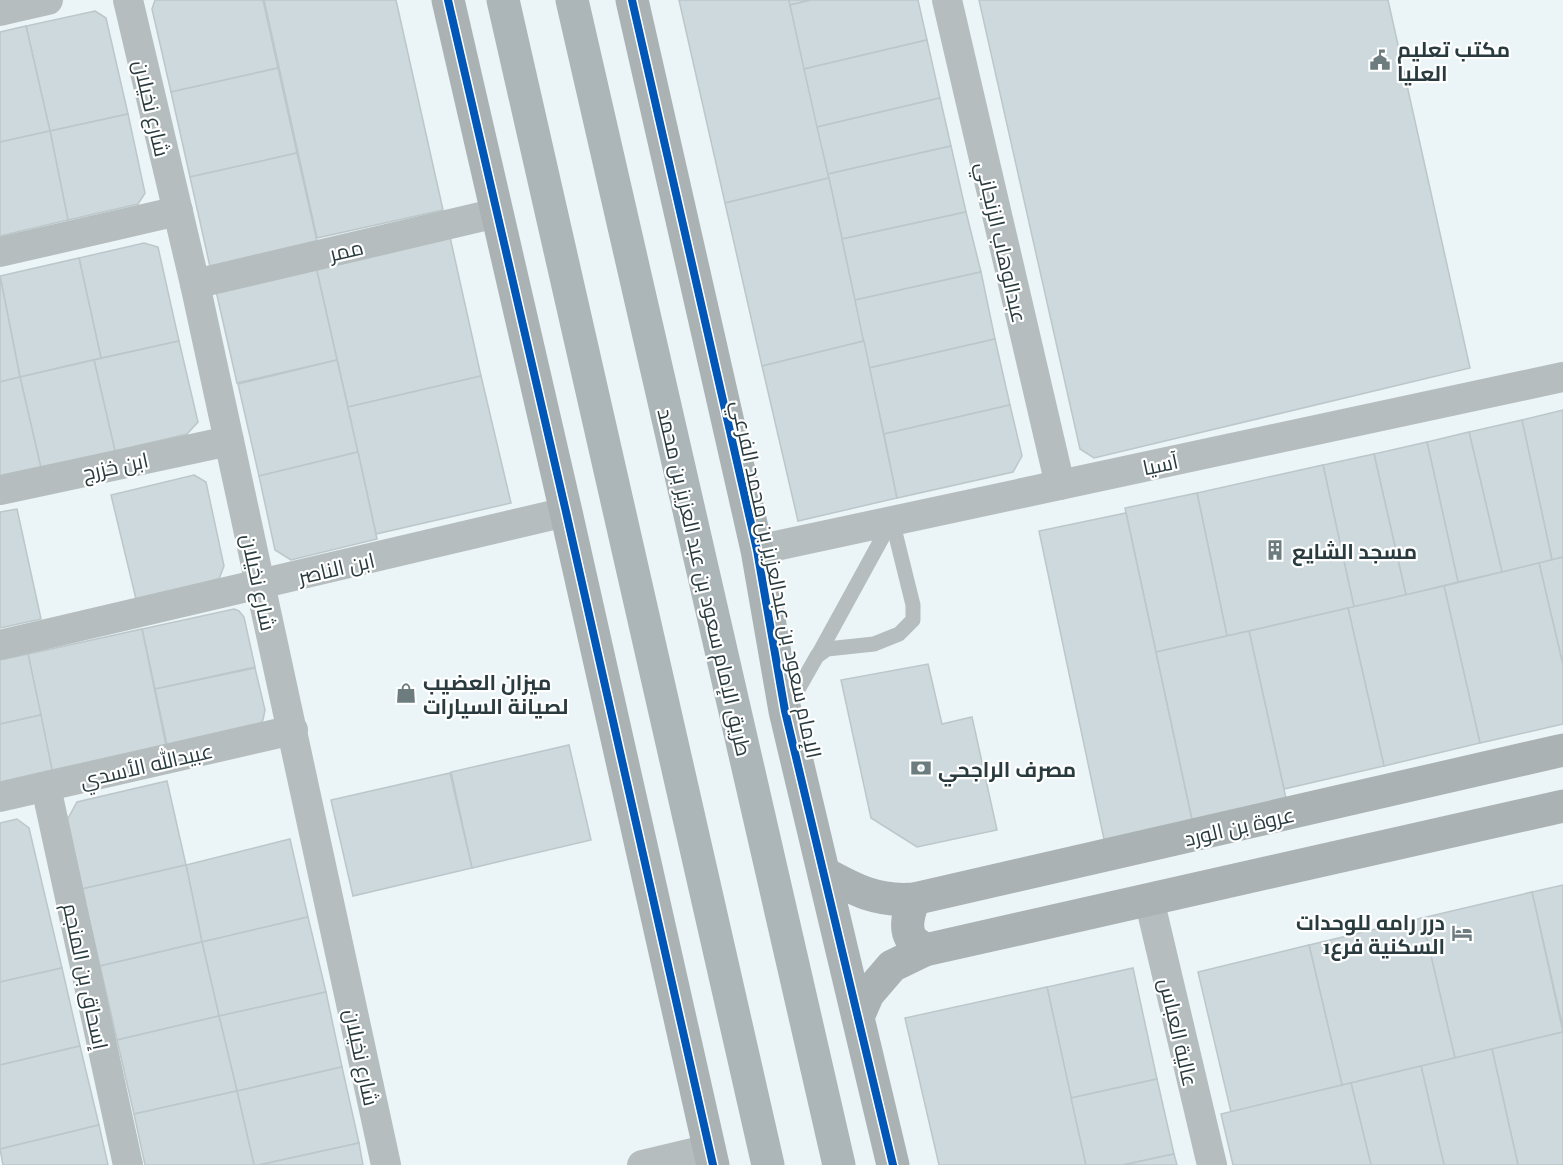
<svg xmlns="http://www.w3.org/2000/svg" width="1563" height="1165" font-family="'Playfair Display',Cairo,serif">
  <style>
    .building { fill: #cdd9dc; stroke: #bbc7ca; stroke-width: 1.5 }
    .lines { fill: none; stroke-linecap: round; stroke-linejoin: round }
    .lane { stroke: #b5bdbf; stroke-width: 15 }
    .street { stroke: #b5bdbf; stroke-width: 30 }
    .secondary { stroke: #aab2b4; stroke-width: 33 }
    .primary { stroke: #acb5b7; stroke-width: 33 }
    .cycleway-casing { stroke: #fff; stroke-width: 11 }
    .cycleway { stroke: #0057b8; stroke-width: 8 }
    .labels { text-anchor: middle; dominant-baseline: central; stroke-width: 4.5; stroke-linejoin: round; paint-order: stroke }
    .poi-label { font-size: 21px; font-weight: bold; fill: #293b3f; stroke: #fff; text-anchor: start }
    .street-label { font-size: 21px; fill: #293b3f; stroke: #fff }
  </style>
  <rect width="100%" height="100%" fill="#ebf4f6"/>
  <g class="building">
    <polygon points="155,0 263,0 278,68 171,92 152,9"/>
    <polygon points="264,0 396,0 443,210 317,238"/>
    <polygon points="679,0 789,0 829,178 725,203"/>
    <polygon points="789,0 811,0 790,5"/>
    <polygon points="811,0 918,0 927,40 804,69 790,5"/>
    <polygon points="979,0 1388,0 1470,368 1094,458 1080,449"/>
    <polygon points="95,11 106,18 128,114 50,131 26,26"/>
    <polygon points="26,26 50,131 0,142 0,32"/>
    <polygon points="927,40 940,98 817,127 804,69"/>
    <polygon points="278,68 297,153 190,177 171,92"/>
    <polygon points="940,98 951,146 828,174 817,127"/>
    <polygon points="128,114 145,193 138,204 68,220 50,131"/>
    <polygon points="50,131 68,220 0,236 0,142"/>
    <polygon points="951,146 966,212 842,239 828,174"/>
    <polygon points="297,153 318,246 211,271 190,177"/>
    <polygon points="829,178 864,341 762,366 725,203"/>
    <polygon points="966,212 981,272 855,300 842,239"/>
    <polygon points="450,237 481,376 348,407 316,267"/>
    <polygon points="144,243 158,247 179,341 101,358 79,258"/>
    <polygon points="79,258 101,358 20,377 0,276"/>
    <polygon points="316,267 337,360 237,383 216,291"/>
    <polygon points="981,272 995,339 869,368 855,300"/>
    <polygon points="0,276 20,377 0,382"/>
    <polygon points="995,339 1010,405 884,434 869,368"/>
    <polygon points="179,341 198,422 187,434 115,451 94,360"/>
    <polygon points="864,341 897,498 798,521 762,366"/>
    <polygon points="94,360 115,451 41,468 20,377"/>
    <polygon points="337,360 358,452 259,476 238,384"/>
    <polygon points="481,376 511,503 376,534 348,407"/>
    <polygon points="20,377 41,468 0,478 0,382"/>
    <polygon points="1010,405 1022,456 1013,472 897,498 884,434"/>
    <polygon points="1563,410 1563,557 1552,560 1522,420"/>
    <polygon points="1522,420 1552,560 1502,572 1469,432"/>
    <polygon points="1469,432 1502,572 1458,582 1427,442"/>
    <polygon points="1427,442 1458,582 1406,595 1374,454"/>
    <polygon points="358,452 377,539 291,560 275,550 259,476"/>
    <polygon points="1374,454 1406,595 1354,607 1323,465"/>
    <polygon points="1323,465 1354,607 1227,636 1197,493"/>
    <polygon points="194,475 206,482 224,566 219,579 136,599 111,495"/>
    <polygon points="1197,493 1227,636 1156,652 1125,508"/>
    <polygon points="17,509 41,619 0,628 0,512"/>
    <polygon points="1126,513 1193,824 1105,844 1039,531"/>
    <polygon points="1563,557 1563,665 1539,563"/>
    <polygon points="1539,563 1563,665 1563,724 1480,743 1444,586"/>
    <polygon points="1444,586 1480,743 1384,766 1348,608"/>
    <polygon points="1348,608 1384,766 1284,789 1249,631"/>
    <polygon points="234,609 239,611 244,617 255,667 155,689 142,629"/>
    <polygon points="142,629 166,745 52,770 28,654"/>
    <polygon points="1249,631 1287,803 1193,824 1156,652"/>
    <polygon points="28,654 41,715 0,724 0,660"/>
    <polygon points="928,664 942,724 972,717 997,830 917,847 871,818 841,680"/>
    <polygon points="255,668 265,710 263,720 260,724 167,745 155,689"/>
    <polygon points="41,715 52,770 0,782 0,724"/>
    <polygon points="569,745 591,840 472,868 451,772"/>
    <polygon points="450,773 472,868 353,896 331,800"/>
    <polygon points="167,781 186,865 82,889 66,822 77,802"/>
    <polygon points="17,819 29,828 62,968 0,982 0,823"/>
    <polygon points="290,839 308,917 202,942 186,865"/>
    <polygon points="186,865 202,942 100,966 82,889"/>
    <polygon points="1563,885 1563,1028 1532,892"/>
    <polygon points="1532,892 1563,1032 1455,1058 1422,918"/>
    <polygon points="308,917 326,992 219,1016 202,942"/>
    <polygon points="1422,918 1455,1058 1342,1085 1309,945"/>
    <polygon points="202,942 219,1016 117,1040 100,966"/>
    <polygon points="1309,945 1342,1085 1231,1112 1198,972"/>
    <polygon points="62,968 80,1046 0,1065 0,982"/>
    <polygon points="1133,968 1157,1079 1071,1098 1047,987"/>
    <polygon points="1047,987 1086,1165 939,1165 905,1018"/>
    <polygon points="326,992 342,1067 237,1091 219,1016"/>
    <polygon points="219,1016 237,1091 134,1114 117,1040"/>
    <polygon points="1563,1032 1563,1165 1518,1165 1492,1049"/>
    <polygon points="80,1046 99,1125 0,1149 0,1065"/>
    <polygon points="1492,1049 1518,1165 1444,1165 1421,1066"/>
    <polygon points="1421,1066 1444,1165 1371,1165 1351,1083"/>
    <polygon points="342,1067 359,1143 259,1165 254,1165 237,1091"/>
    <polygon points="1157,1079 1174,1154 1123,1165 1086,1165 1071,1098"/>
    <polygon points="1351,1083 1371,1165 1233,1165 1221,1114"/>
    <polygon points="237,1091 254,1165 145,1165 134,1114"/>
    <polygon points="99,1125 108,1165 3,1165 0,1149"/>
    <polygon points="359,1143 363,1165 259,1165"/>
    <polygon points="1174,1154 1177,1165 1123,1165"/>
  </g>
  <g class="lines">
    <g class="lane">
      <polyline points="818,655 892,520"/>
      <polyline points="788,707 817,656 827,649 874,644 899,634 913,620 913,605 892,520"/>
    </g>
    <g class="street">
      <polyline points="128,0 195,284 386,1165"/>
      <polyline points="947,0 1060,485"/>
      <polyline points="0,11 48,0"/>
      <polyline points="0,252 178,211"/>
      <polyline points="195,284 497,213"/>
      <polyline points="0,490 229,441"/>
      <polyline points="757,550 1563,377"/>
      <polyline points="0,645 566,512"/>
      <polyline points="46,787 128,1165"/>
      <polyline points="0,797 293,730"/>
      <polyline points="1149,899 1212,1165"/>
      <polyline points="642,1165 709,1149"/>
    </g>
    <g class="secondary">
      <polyline points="448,0 566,512 713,1165"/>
      <polyline points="632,0 757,550 785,711 893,1165"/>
      <path d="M824 873C855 890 877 902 914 899L1563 750"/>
      <path d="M914 899C909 912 903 929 913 941 916 944 922 947 925 950"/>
      <polyline points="858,1017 868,994 892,966 925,950 1563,806"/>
    </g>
    <g class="primary">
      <polyline points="503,0 768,1165"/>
      <polyline points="572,0 839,1165"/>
    </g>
    <g class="cycleway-casing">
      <g id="cycleway">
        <polyline points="448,0 566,512 713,1165"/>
        <polyline points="632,0 757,550 785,711 893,1165"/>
      </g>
    </g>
    <use href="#cycleway" class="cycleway"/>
  </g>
  <defs>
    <g id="civic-bare" transform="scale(1.62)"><path d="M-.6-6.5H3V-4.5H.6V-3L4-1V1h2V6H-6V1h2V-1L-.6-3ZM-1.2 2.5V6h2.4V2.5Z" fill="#6d7c7f" stroke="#fff" stroke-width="2.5" paint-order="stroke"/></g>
    <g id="building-bare" transform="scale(1.62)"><path d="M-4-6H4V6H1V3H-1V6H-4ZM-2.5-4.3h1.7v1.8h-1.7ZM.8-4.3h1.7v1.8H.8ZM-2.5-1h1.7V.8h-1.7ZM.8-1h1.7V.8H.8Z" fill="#6d7c7f" stroke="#fff" stroke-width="2.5" paint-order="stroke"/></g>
    <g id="shop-bare" transform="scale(1.62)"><path d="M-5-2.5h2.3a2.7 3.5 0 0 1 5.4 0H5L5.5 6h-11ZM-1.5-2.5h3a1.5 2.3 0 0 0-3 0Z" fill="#6d7c7f" stroke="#fff" stroke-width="2.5" paint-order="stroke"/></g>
    <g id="bank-bare" transform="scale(1.62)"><path d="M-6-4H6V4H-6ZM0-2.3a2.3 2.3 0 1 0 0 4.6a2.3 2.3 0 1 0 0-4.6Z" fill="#6d7c7f" stroke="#fff" stroke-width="2.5" paint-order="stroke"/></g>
    <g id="hotel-bare" transform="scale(1.62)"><path d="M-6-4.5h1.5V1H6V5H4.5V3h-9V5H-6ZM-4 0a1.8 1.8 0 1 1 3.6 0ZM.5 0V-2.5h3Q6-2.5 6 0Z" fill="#6d7c7f" stroke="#fff" stroke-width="2.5" paint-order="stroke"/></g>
  </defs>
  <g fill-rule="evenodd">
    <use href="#civic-bare" x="1380" y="60"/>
    <use href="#building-bare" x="1275" y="550"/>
    <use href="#shop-bare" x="406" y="693"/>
    <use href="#bank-bare" x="921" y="768"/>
    <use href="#hotel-bare" x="1462" y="933"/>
  </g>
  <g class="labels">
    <g class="poi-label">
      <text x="1397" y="48">مكتب تعليم<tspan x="1397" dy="24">العليا</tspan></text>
      <text x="1292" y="550">مسجد الشايع</text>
      <text x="423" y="681">ميزان العضيب<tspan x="423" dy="24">لصيانة السيارات</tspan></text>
      <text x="938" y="768">مصرف الراجحي</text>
      <text x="1445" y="921" text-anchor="end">درر رامه للوحدات<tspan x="1445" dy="24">السكنية فرع1</tspan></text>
    </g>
    <g class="street-label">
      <text transform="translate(153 108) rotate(77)">شارع نخيلان</text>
      <text transform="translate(1003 242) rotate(77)">عبدالوهاب الزنجاني</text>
      <text transform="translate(346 249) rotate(-13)">ممر</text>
      <text transform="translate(1160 463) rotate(-12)">آسيا</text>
      <text transform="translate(115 465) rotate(-12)">ابن خزرج</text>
      <text transform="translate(336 567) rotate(-13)">ابن الناصر</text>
      <text transform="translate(778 579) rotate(78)">الإمام سعود بن عبدالعزيز بن محمد الفرعي</text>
      <text transform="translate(260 582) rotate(78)">شارع نخيلان</text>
      <text transform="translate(706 582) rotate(77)">طريق الإمام سعود بن عبد العزيز بن محمد</text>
      <text transform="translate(146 764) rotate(-13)">عبيدالله الأسدي</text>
      <text transform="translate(1239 825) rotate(-13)">عروة بن الورد</text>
      <text transform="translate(87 976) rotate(78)">إسحاق بن المنجم</text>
      <text transform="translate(1180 1032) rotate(77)">عالية العباس</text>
      <text transform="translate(363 1057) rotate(78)">شارع نخيلان</text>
    </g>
  </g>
</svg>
